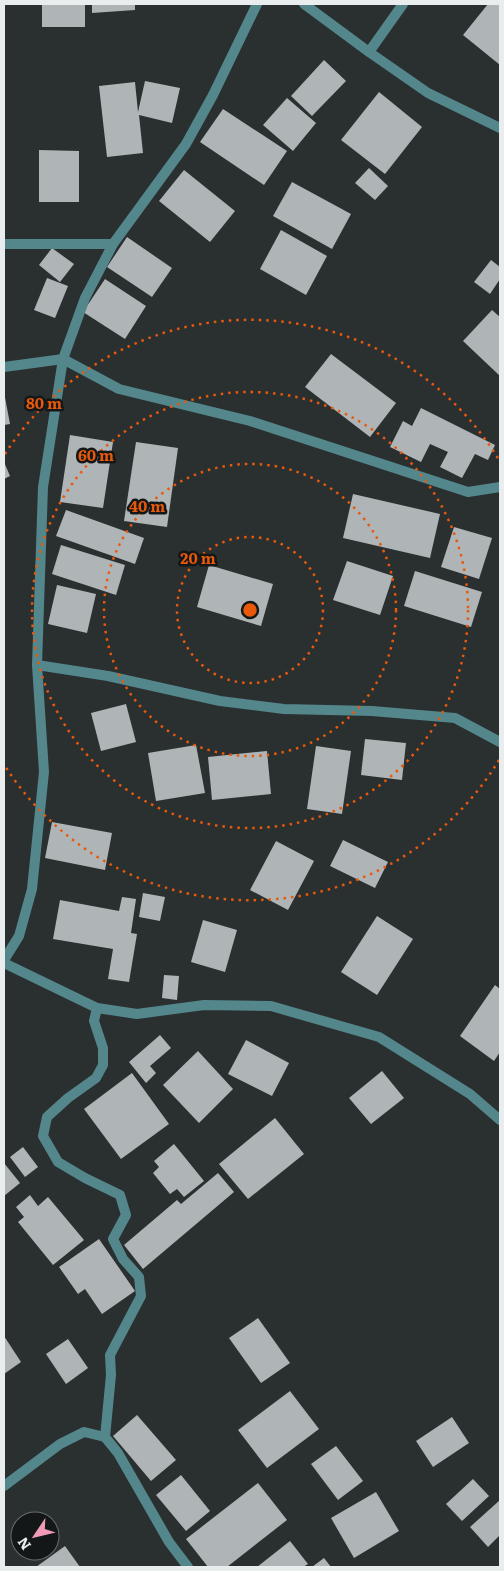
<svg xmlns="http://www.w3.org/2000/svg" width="504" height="1571" font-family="Literata,serif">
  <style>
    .building { fill: #afb5b6 }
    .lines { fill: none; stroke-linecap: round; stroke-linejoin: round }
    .street { stroke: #54878c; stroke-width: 10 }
    .ring { fill: none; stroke: #e8590c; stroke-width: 2.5; stroke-dasharray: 2.5 5 }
    .centre { fill: #e8590c; stroke: #141717; stroke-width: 2.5 }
    .ring-label { font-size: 15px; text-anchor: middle; font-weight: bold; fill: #e8590c; stroke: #141717; stroke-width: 5; stroke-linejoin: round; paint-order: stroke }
  </style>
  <rect width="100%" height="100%" fill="#2a2f30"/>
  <g class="building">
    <rect x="42" y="4" width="43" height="23"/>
    <polygon points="92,4 135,4 135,10 92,13"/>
    <polygon points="488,4 500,4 500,65 463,35"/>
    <polygon points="324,60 346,81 312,116 291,96"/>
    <polygon points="145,81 180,88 172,123 139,115 143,153 107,157 99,86 135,82 138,112"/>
    <polygon points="379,92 422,127 385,174 341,140"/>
    <polygon points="287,98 316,123 293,151 263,125"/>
    <polygon points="223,109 287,151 264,185 200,142"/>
    <polygon points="39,150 79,151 79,202 39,202"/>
    <polygon points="369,168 388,186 375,200 355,183"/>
    <polygon points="184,170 235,211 210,242 159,201"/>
    <polygon points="292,182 351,214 332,249 273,216"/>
    <polygon points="281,230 327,256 306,295 260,269"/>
    <polygon points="127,237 172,268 152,297 107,267"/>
    <polygon points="52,248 74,264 60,282 39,265"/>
    <polygon points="491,260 500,267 500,279 490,294 474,282"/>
    <polygon points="47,278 68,286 55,318 34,310"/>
    <polygon points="105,279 146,306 125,339 83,312"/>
    <polygon points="492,310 500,317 500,376 463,341"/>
    <polygon points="331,354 396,403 370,437 305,387"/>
    <polygon points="4,392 10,424 4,425"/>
    <polygon points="421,408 495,445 488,460 475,454 462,478 440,467 448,452 430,444 421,462 390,447 403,421 412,426"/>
    <polygon points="70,435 113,442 103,508 60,502"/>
    <polygon points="136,442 178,448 167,527 124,521"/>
    <polygon points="4,462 10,476 4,479"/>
    <polygon points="353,494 440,514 430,558 343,538"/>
    <polygon points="66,510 144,538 135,564 56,536"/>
    <polygon points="454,527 492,538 479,579 441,567"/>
    <polygon points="61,545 125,565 116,595 52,574"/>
    <polygon points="347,561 393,576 380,615 333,600"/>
    <polygon points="209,565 273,584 261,626 197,607"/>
    <polygon points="415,571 482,592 471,627 404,606"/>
    <polygon points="57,585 96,594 87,633 48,624"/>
    <polygon points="126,704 136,742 101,751 91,713"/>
    <polygon points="365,739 406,743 402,780 361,775"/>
    <polygon points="196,745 205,793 156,801 148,753"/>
    <polygon points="316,746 351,751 342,814 307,809"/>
    <polygon points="267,751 271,794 212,800 208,757"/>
    <polygon points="52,822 112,833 105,870 45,858"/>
    <polygon points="343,840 388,862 375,888 330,866"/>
    <polygon points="276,841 314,861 288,910 250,890"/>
    <polygon points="143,893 165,897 160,921 139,917"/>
    <polygon points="122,897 136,899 131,933 137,934 129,982 108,979 113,949 53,939 60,900 119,911"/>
    <polygon points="377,916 413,939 377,995 341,972"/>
    <polygon points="203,920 237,930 225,972 191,962"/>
    <polygon points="164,975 179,976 177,1000 162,998"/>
    <polygon points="495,985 500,989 500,1052 494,1061 460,1036"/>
    <polygon points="160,1035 171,1048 150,1066 156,1073 146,1083 129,1062"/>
    <polygon points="246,1040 289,1063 272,1096 228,1074"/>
    <polygon points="198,1051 233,1089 199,1123 163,1085"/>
    <polygon points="382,1071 404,1098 371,1124 349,1098"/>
    <polygon points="132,1073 169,1124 121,1159 84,1109"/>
    <polygon points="275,1118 304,1154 248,1199 219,1164"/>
    <polygon points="174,1144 204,1181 184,1197 177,1189 170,1194 153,1173 159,1167 154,1161"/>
    <polygon points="23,1147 38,1167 25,1177 10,1157"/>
    <polygon points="4,1163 20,1183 4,1196"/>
    <polygon points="218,1173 234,1192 143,1269 124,1245 177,1200 181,1204"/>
    <polygon points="30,1195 38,1206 48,1197 84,1240 53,1265 18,1222 24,1217 16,1207"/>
    <polygon points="99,1239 135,1291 102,1314 85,1289 78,1294 59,1267"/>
    <polygon points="258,1318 290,1363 261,1383 229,1338"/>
    <polygon points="4,1336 21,1362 4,1374"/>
    <polygon points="68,1339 88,1368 66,1384 46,1354"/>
    <polygon points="290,1391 319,1429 267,1468 238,1430"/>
    <polygon points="137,1415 176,1460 151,1481 113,1436"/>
    <polygon points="452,1417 469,1443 433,1467 416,1441"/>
    <polygon points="336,1446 363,1481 338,1500 311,1464"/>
    <polygon points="181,1475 210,1511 186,1531 156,1495"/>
    <polygon points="473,1479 489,1496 462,1521 446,1504"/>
    <polygon points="258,1483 287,1520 227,1567 208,1567 186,1539"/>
    <polygon points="376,1492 399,1531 354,1558 331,1518"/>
    <polygon points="500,1500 500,1535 488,1547 470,1527"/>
    <polygon points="290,1541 308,1564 303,1567 257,1567"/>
    <polygon points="65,1546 80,1567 36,1567"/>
    <polygon points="324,1558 331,1567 312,1567"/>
  </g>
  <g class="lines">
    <g class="street">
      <polyline points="304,4 369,52 428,93 500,128"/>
      <polyline points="369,52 403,4"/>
      <polyline points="4,244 113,244"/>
      <polyline points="4,367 63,359 119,389 250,421 468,492 500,487"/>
      <polyline points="37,665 108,676 220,701 284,709 372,711 455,718 500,742"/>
      <polyline points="4,960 19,936 32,889 44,772 37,665 43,487 63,359 85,298 113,244 186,144 213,95 257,4"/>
      <polyline points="4,963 97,1008 137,1014 204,1005 271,1006 379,1037 470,1094 500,1120"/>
      <polyline points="97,1008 94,1021 103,1048 103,1065 96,1078 68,1098 47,1117 43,1136 58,1162 85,1178 120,1195 126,1215 113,1239 123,1259 139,1277 141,1296 110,1355 111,1375 105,1437 118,1453 169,1542 188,1567"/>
      <polyline points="4,1486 60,1444 84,1432 105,1437"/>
    </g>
  </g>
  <g class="ring">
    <circle cx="250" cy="610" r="73"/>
    <circle cx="250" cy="610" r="146"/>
    <circle cx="250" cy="610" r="218"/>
    <path d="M499 760A291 291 0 0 1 5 766M5 454A291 291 0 0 1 499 460"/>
  </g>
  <circle cx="250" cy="610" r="8" class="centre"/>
  <g class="ring-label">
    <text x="44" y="409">80 m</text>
    <text x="96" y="461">60 m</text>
    <text x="147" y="512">40 m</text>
    <text x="198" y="564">20 m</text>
  </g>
  <rect width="504" height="1571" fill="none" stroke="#e9eded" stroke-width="10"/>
  <g transform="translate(35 1536) rotate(235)"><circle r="24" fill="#141717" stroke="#696d6d"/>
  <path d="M0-4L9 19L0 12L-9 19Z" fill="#f09ab6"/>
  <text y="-8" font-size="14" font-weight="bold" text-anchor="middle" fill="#e9eded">N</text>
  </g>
</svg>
